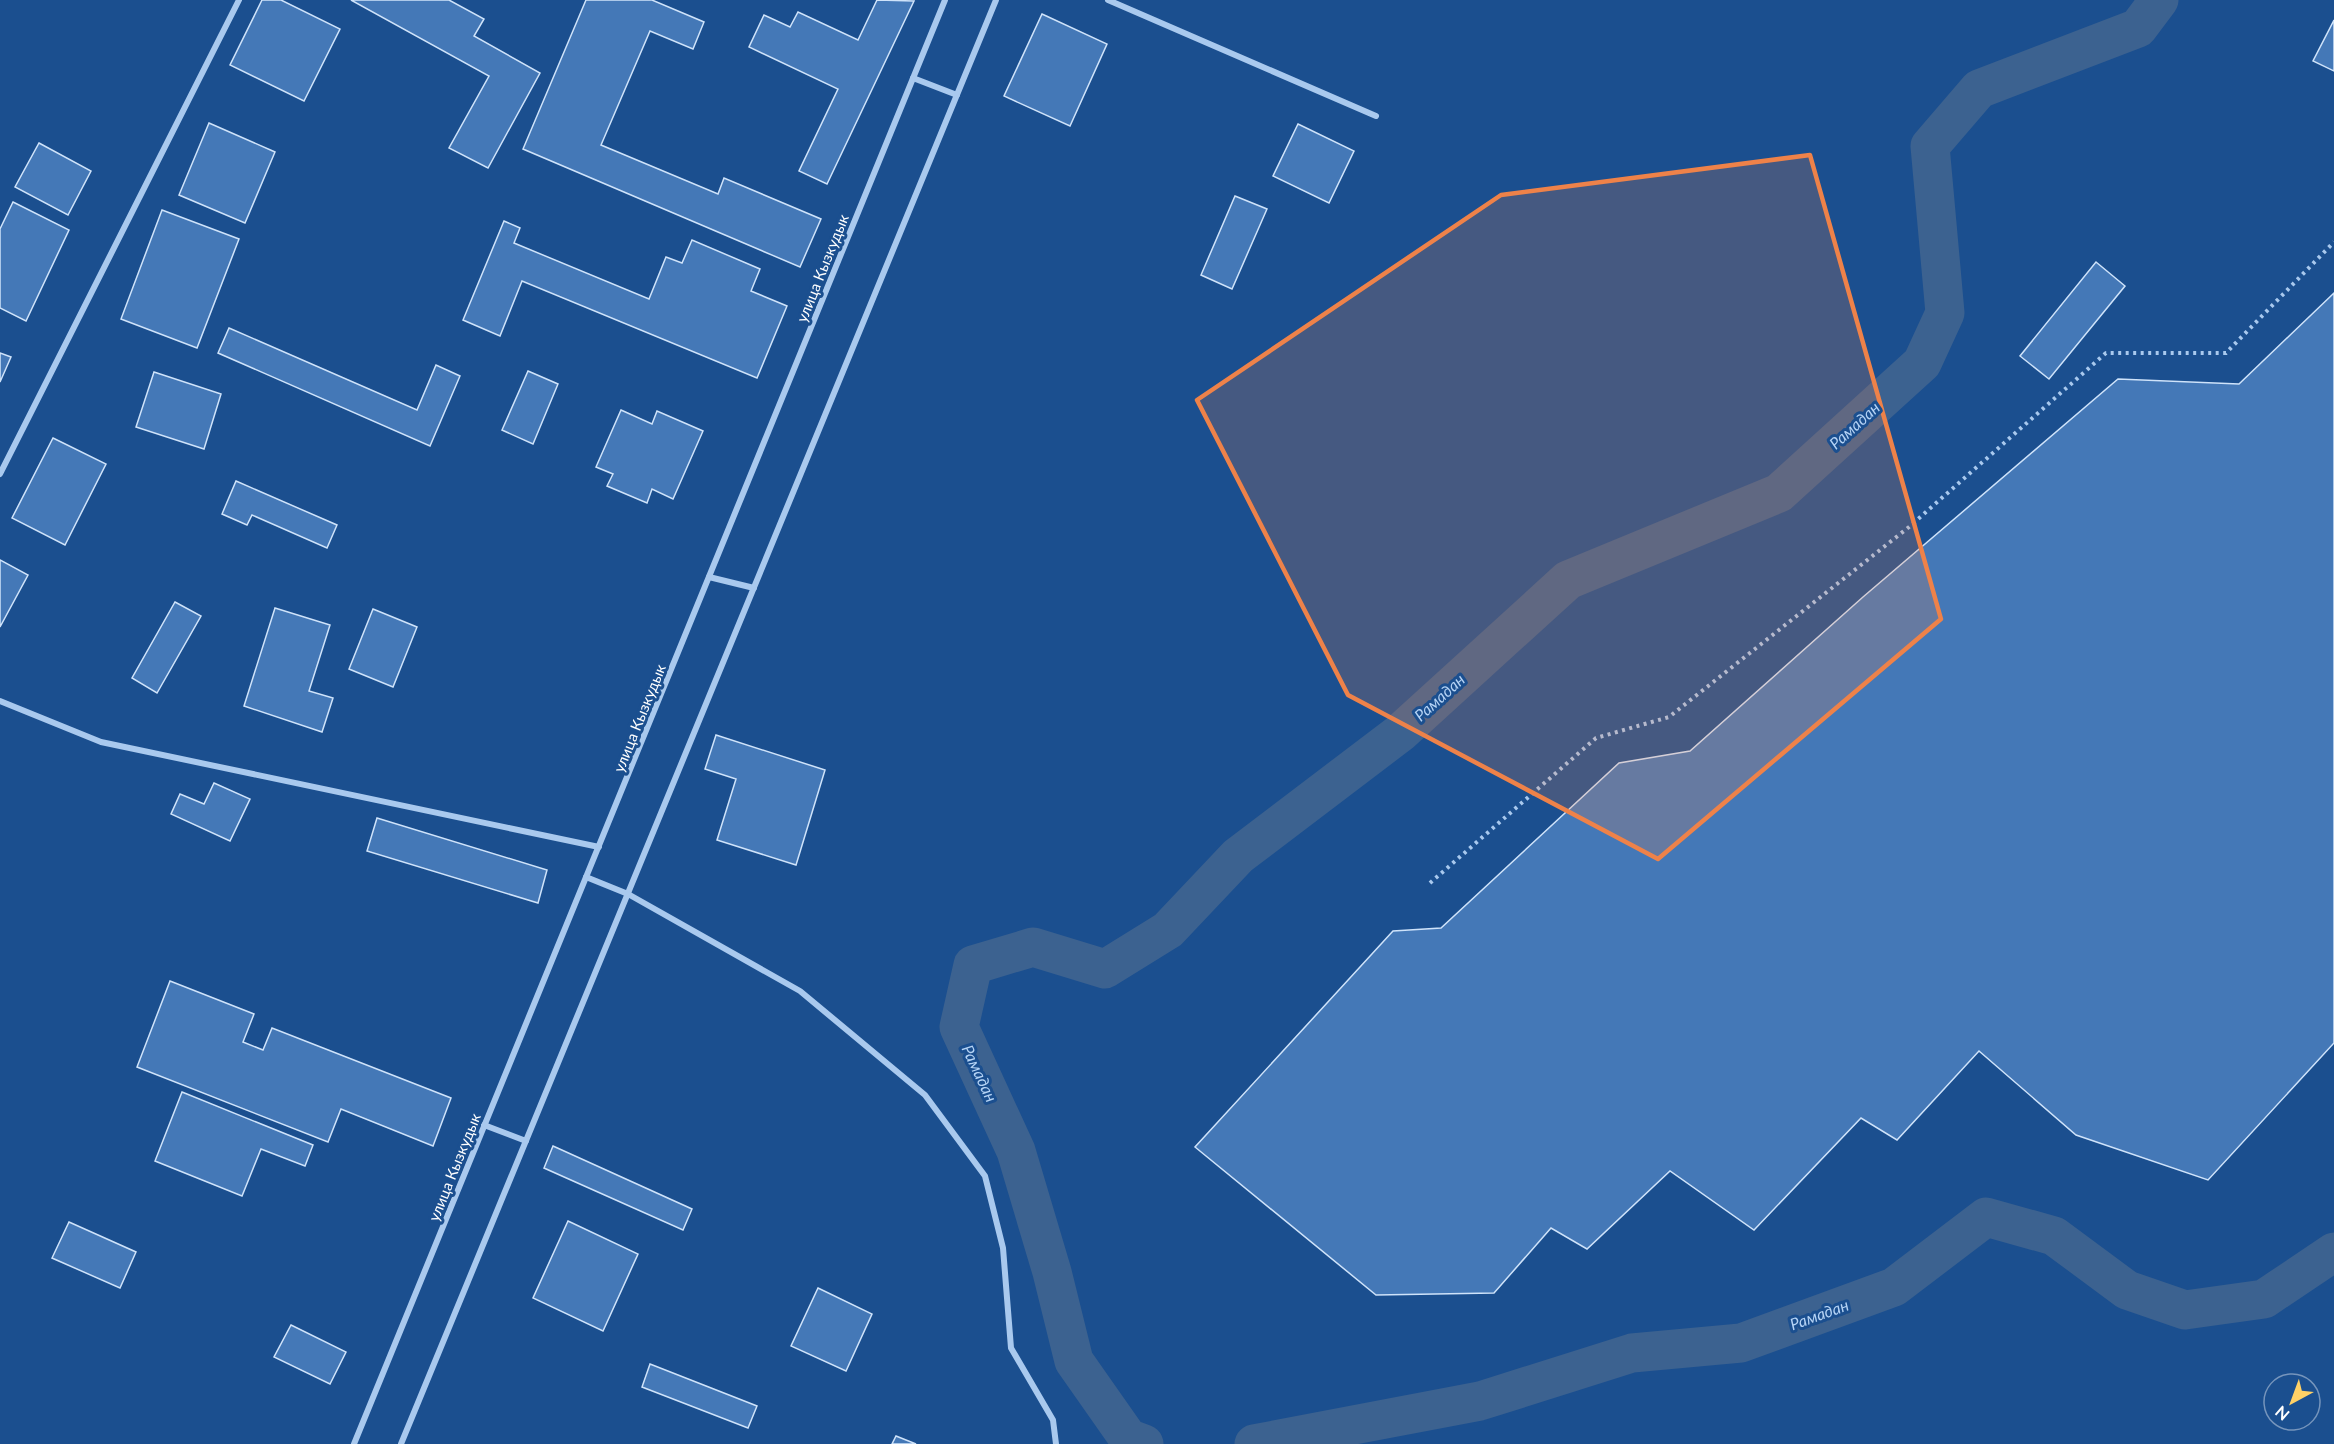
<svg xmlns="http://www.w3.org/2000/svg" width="2334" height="1444" font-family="Lato,sans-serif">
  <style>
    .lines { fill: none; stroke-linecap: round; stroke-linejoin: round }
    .canal { stroke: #3c6290; stroke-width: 39 }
    .building { fill: #4478b7; stroke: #cfe3fa; stroke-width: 1.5 }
    .path { stroke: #a9c9ee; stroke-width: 4; stroke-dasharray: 3 4.5; stroke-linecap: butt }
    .minor { stroke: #a9c9ee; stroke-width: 6 }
    .marked { fill: #ee8249; fill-opacity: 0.2; stroke: #ee8249; stroke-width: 4.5; stroke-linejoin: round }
    .labels { text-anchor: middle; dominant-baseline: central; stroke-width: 6; stroke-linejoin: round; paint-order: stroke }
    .street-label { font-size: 15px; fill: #fff; stroke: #1b4f8f }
    .water-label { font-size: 16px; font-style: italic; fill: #b5d3f5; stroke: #1b4f8f }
  </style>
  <rect width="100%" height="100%" fill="#1b4f8f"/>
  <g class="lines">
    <g class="canal">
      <polyline points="1144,1444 1128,1438 1074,1361 1052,1272 1016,1151 959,1027 973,965 1033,947 1105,969 1168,930 1238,856 1400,733 1568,580 1779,493 1922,363 1945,313 1930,146 1979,89 2138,28 2159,0"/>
      <polyline points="1254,1444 1480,1401 1632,1353 1741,1343 1894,1287 1986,1217 2054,1236 2127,1290 2185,1310 2264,1299 2334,1252"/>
    </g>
  </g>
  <g class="building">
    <polygon points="262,0 281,0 340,29 304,101 230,65"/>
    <polygon points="351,0 449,0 484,19 474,36 540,73 488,168 449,148 489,76"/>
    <polygon points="586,0 652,0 704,22 693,49 650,31 601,145 718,194 724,178 821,219 800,267 523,149"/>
    <polygon points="877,0 914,1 827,184 799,171 838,89 749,47 764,15 790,27 798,12 858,40"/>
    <polygon points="1042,14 1107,44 1070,126 1004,96"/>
    <polygon points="2334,20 2334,71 2313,61"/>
    <polygon points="209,123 275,152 245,223 179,195"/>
    <polygon points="1298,124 1354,151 1329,203 1273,176"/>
    <polygon points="39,143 91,171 68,215 15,187"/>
    <polygon points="1235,196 1267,209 1232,289 1201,275"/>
    <polygon points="13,202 69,230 26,321 0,308 0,229"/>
    <polygon points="162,210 239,239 197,348 121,319"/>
    <polygon points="504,221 520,228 514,243 649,299 666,257 682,263 692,240 760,269 751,291 787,306 757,378 522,281 500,336 463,320"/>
    <polygon points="2096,262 2125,286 2049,379 2020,356"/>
    <polygon points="2334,293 2334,1043 2208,1180 2076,1135 1979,1051 1897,1140 1861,1118 1754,1230 1670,1171 1587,1249 1551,1228 1494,1293 1376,1295 1195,1147 1393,931 1441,928 1619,763 1690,751 1863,597 2118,379 2239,384"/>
    <polygon points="229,328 417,410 436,365 460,376 430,446 218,353"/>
    <polygon points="0,353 11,357 0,382"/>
    <polygon points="528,371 558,384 533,444 502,430"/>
    <polygon points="154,372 221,394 204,449 136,427"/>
    <polygon points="621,410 652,424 657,411 703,431 673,499 652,489 647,503 607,486 613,474 596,467"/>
    <polygon points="53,438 106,464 65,545 12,518"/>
    <polygon points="236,481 337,525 327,548 252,515 247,525 222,514"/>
    <polygon points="0,560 28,575 0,627"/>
    <polygon points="175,602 201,616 157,693 132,678"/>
    <polygon points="275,608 330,625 309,691 333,698 322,732 244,706"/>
    <polygon points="373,609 417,627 393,687 349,669"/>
    <polygon points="716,735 825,770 796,865 717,840 736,779 705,769"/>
    <polygon points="214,783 250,799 230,841 171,814 180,794 204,804"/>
    <polygon points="377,818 547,870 538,903 367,851"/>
    <polygon points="170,981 254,1014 243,1042 263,1050 272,1028 451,1098 433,1146 341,1109 328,1142 137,1067"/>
    <polygon points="182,1092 313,1145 305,1166 261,1149 242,1196 155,1161"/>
    <polygon points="553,1146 692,1209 683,1230 544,1168"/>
    <polygon points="568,1221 638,1254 603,1331 533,1298"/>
    <polygon points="69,1222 136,1252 120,1288 52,1258"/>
    <polygon points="818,1288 872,1314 846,1371 791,1346"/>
    <polygon points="291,1325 346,1352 330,1384 274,1357"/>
    <polygon points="650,1364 757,1406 748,1428 642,1387"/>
    <polygon points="896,1436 916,1444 892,1444"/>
  </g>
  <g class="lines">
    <polyline class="path" points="1430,883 1596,738 1669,717 1909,527 2106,353 2226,353 2334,242"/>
    <g class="minor">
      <polyline points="1108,0 1376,116"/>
      <polyline points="913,78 957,95"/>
      <polyline points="0,474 239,0"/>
      <polyline points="709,577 754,588"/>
      <polyline points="0,701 101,742 599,847"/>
      <polyline points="586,877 628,894 800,991 925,1095 985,1176 1003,1248 1011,1348 1053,1420 1056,1444"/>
      <polyline points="484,1125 526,1141"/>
      <polyline points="354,1444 945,0"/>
      <polyline points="401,1444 996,0"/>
    </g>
  </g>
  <path class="marked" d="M1810 155 1941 619 1658 859 1348 695 1197 400 1501 195Z"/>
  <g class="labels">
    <g class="street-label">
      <text transform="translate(822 268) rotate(-68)">улица Кызкудык</text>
      <text transform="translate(639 718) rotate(-68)">улица Кызкудык</text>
      <text transform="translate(454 1167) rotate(-68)">улица Кызкудык</text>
    </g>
    <g class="water-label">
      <text transform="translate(1854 425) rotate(-42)">Рамадан</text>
      <text transform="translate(1439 697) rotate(-42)">Рамадан</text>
      <text transform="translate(980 1073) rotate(65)">Рамадан</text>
      <text transform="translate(1819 1314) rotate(-20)">Рамадан</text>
    </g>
  </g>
  <g transform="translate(2292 1402) rotate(221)"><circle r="28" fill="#1b4f8f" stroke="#7695bc" stroke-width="1.5"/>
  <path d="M0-4.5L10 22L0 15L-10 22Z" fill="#ffd166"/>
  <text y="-9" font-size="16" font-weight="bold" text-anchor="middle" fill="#ffffff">N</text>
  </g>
</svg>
